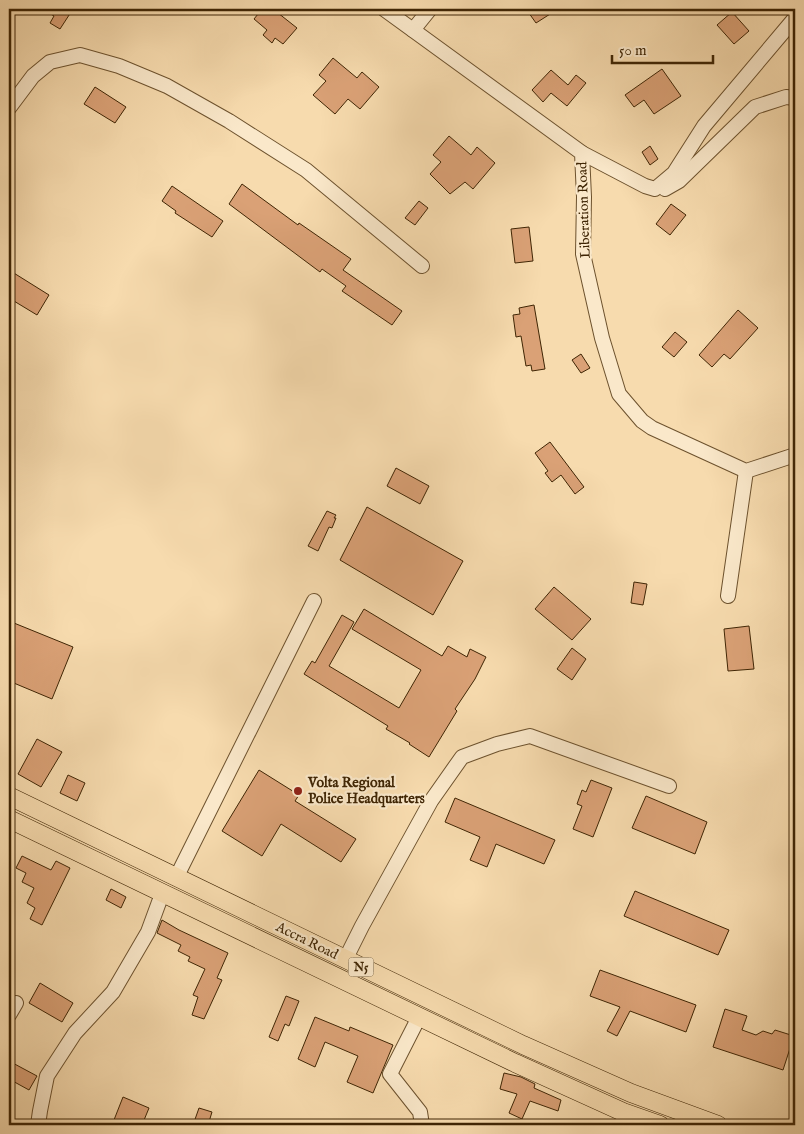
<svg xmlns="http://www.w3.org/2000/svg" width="804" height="1134" font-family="'IM FELL English',serif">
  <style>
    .building { fill: #daa176; stroke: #3f2504 }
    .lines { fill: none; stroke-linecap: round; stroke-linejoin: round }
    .minor-casing { stroke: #6d522e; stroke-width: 16 }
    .major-casing { stroke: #3f2504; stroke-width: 19 }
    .minor { stroke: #fae8ca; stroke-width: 14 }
    .major { stroke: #f7dbae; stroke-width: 18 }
    .poi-dot { fill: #8f2418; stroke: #fae8ca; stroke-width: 2 }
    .labels { text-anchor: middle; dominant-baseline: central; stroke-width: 4.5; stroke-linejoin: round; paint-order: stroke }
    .shield { fill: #fae8ca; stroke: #77603f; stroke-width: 1 }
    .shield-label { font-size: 12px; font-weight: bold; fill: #3f2504 }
    .street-label { font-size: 14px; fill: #3f2504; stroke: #fae8ca }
    .poi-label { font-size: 14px; font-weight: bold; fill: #3f2504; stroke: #fae8ca; text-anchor: start }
  </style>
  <rect width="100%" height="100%" fill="#f7dbae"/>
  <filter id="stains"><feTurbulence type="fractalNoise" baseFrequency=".004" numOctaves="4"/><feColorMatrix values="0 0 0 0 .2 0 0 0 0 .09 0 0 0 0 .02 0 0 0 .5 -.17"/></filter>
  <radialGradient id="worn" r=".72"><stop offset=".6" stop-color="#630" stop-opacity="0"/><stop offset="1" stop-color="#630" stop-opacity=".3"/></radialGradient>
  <g class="building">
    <polygon points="42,9 73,9 60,29 50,23 54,16"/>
    <polygon points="262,9 273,9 297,28 283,44 275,38 272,43 263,35 267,30 254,19"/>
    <polygon points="526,9 558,9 536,23"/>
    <polygon points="732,12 749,31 734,44 717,25"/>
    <polygon points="333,58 357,78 362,72 379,87 360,109 348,99 335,114 313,95 326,81 319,75"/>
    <polygon points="662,69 681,96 654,114 644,100 634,107 625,95"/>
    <polygon points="551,70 568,85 576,75 586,83 567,106 551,93 543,102 532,90"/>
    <polygon points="95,87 126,107 115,123 84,104"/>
    <polygon points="449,136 471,155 477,147 495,163 473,189 465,182 450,194 430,174 441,162 433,155"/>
    <polygon points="650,146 658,159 650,165 642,152"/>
    <polygon points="242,184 298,225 299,223 351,259 343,270 402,311 392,325 342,291 346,286 322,269 320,272 229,204"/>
    <polygon points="172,186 223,221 212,237 175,213 176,211 162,201"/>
    <polygon points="419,201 428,208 415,225 405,218"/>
    <polygon points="671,204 686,215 670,235 656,224"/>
    <polygon points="529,227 533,261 515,263 511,229"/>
    <polygon points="9,270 49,295 37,315 9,298"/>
    <polygon points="534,305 545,369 532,371 531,365 526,366 521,336 516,337 513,315 520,314 519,308"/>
    <polygon points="738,310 758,328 730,359 724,354 712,367 699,355"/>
    <polygon points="675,332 687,342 674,357 662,347"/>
    <polygon points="581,354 590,368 581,373 572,360"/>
    <polygon points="550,442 584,487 575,494 561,475 552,482 545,473 548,471 535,453"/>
    <polygon points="396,468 429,486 420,504 387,486"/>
    <polygon points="367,507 463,561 433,615 340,560"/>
    <polygon points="327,511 336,515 334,518 336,518 332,528 329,527 318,551 308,546"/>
    <polygon points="634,582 647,584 643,605 631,603"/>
    <polygon points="554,587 591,619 572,640 535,609"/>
    <polygon points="364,609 442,656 448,646 467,657 470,649 486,657 475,679 455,709 457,711 429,757 409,744 410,743 386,729 388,726 304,674 312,661 315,663 342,615 354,622 329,666 399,708 421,670 352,629"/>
    <polygon points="9,621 73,647 52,699 9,681"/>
    <polygon points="749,626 754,669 728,671 724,629"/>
    <polygon points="572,648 586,659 572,680 557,669"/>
    <polygon points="37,739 62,752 41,787 18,774"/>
    <polygon points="259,770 299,795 295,801 356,839 341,862 281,824 262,856 222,831"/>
    <polygon points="68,775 85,783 77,801 60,793"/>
    <polygon points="591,780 612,788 593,837 573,829 582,806 577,804 582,790 586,792"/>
    <polygon points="646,796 707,822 695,854 632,828"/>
    <polygon points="455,798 555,840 544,864 496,844 487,867 470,860 480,837 445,822"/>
    <polygon points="22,856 51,870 56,861 70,868 42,925 30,919 35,908 27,903 34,888 22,882 26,873 16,868"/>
    <polygon points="111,889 126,897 121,908 106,900"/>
    <polygon points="635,891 729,930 718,955 624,916"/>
    <polygon points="162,920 179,930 228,953 217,978 222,980 204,1019 192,1015 198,997 193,995 205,969 188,961 190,957 178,951 181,945 157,933"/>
    <polygon points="600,970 696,1005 686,1032 630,1011 617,1036 607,1031 620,1007 590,996"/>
    <polygon points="40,983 73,1003 62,1022 29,1003"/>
    <polygon points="286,996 299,1001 289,1026 285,1024 278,1041 269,1037"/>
    <polygon points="725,1009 747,1016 742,1030 756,1035 763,1031 772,1034 775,1030 794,1036 783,1070 713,1047"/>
    <polygon points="315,1017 349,1031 350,1027 393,1045 373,1093 347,1082 358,1056 325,1042 315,1067 298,1059"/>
    <polygon points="9,1061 37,1076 29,1090 9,1079"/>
    <polygon points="504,1073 521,1077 535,1084 534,1088 561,1100 558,1111 530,1101 522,1119 509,1113 517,1094 500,1089"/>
    <polygon points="123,1097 149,1108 142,1125 112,1125"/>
    <polygon points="199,1108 212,1112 208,1125 193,1125"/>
  </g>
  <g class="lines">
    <g class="minor-casing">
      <g id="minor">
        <polyline points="384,9 582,153 584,197 583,254 602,338 619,394 642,421 652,428 746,471 795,455"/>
        <polyline points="413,30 430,9"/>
        <polyline points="9,108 33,76 50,62 80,55 119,66 167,86 229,121 306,170 422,266"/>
        <polyline points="582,153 645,186 655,189 674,173 704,126 795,18"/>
        <polyline points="665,189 679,181 755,107 786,97 795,98"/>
        <polyline points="728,596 746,471"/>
        <polyline points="176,878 314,601"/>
        <polyline points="345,960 362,926 431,801 462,757 497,744 530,736 669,786"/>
        <polyline points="9,1015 16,1003"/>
        <polyline points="419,1017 390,1074 420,1112 422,1125"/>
        <polyline points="38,1125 40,1111 47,1076 75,1033 113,992 148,932 162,894"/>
      </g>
    </g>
    <g class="major-casing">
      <g id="major">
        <polyline points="9,796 523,1045 631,1093 718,1125"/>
        <polyline points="9,819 515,1063 623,1112 660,1125"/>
      </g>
    </g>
    <use href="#minor" class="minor"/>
    <use href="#major" class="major"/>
  </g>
  <circle class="poi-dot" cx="298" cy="791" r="5"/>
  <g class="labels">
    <rect class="shield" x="348.5" y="957.5" width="25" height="19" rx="4"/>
    <g class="shield-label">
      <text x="361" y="967">N5</text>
    </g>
    <g class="street-label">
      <text transform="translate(584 210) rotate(-92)">Liberation Road</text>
      <text transform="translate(307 941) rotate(26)">Accra Road</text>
    </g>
    <g class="poi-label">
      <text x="308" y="783">Volta Regional<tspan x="308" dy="16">Police Headquarters</tspan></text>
    </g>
  </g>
  <rect width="804" height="1134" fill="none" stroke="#f7dbae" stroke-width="30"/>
  <rect x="10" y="10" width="784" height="1114" fill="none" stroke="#3f2504" stroke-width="2.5"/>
  <rect x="15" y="15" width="774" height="1104" fill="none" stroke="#3f2504"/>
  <path d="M612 55v8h101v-8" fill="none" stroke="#3f2504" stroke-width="2.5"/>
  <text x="619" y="55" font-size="15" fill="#3f2504" stroke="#fae8ca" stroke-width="4" paint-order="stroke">50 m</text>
  <rect width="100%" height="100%" filter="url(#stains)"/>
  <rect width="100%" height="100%" fill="url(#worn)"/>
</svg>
